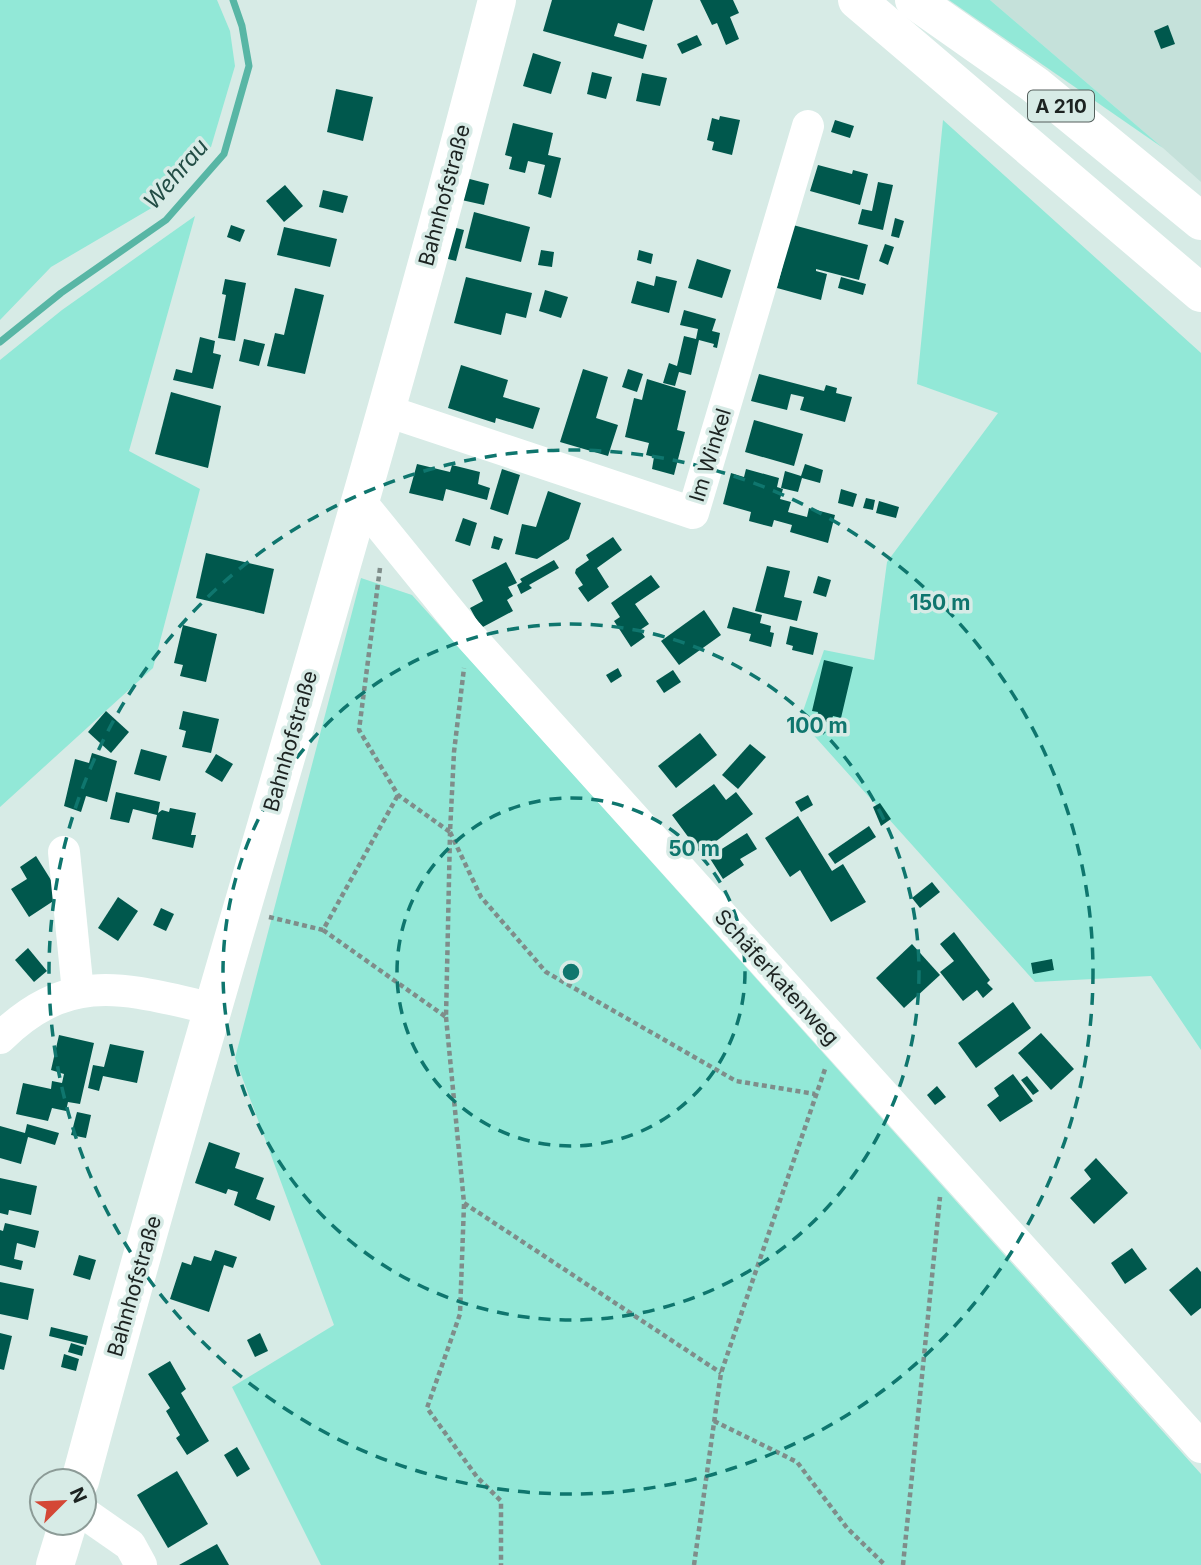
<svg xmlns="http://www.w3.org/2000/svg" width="1201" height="1565" font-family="Inter,sans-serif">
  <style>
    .built { fill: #c5e1da }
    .green { fill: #92e8d7 }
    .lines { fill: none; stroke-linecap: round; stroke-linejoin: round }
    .stream { stroke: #58b6a5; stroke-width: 7 }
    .building { fill: #00584d }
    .path { stroke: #7f8d8a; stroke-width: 4.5; stroke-dasharray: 5 3.5; stroke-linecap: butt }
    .minor { stroke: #fff; stroke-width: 32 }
    .major { stroke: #fff; stroke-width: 38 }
    .highway { stroke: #fff; stroke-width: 38 }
    .ring { fill: none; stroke: #0f766e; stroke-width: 3.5; stroke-dasharray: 12 9 }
    .labels { text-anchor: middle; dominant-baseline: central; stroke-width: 7; stroke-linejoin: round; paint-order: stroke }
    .shield { fill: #d7ebe6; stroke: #545f5c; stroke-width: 2 }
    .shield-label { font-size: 19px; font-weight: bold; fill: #1c2321 }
    .street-label { font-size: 21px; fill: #1c2321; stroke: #d7ebe6 }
    .water-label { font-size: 23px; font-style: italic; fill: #224d45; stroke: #d7ebe6 }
    .centre { fill: #0f766e; stroke: #d7ebe6; stroke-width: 3.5 }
    .ring-label { font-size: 21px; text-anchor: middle; font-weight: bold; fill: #0f766e; stroke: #d7ebe6; stroke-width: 7; stroke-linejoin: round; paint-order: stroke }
  </style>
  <rect width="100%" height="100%" fill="#d7ebe6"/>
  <polygon class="built" points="990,0 1201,0 1201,182 1163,148"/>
  <g class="green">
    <polygon points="0,0 217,0 230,31 235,66 211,147 155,206 51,267 0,320"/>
    <polygon points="949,0 990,0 1163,148"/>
    <polygon points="943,120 1201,353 1201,1050 1151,976 1035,982 800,720 824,650 874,660 887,562 998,413 917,384"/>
    <polygon points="195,216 129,451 200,489 153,668 0,807 0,360 62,310"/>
    <polygon points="361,578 412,595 1201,1474 1201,1565 321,1565 232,1387 334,1325 235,1058"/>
  </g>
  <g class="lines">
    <polyline class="stream" points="0,342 61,293 166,220 224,154 249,66 242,26 233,0"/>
  </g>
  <g class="building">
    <polygon points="552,0 653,0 644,31 618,23 614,36 647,45 643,59 543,31"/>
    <polygon points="700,0 733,0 739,13 730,17 739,39 726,45 717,23 712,25"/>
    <polygon points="1168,25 1175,44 1161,49 1154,31"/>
    <polygon points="697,35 702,45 682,54 677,44"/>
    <polygon points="533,53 561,62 551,94 523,86"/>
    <polygon points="592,72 612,77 606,99 587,94"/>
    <polygon points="642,73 667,78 660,106 636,101"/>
    <polygon points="336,89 373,97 363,141 327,132"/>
    <polygon points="720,116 740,120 732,155 712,150 714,142 707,140 712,118 719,120"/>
    <polygon points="835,120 854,126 850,138 831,132"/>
    <polygon points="513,123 553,133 548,155 561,158 551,198 538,194 545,165 528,161 525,173 509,169 512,157 505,155"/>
    <polygon points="818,165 852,174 853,170 868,174 860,205 810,191"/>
    <polygon points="462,177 489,184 484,205 457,199"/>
    <polygon points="878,182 893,185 883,230 858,224 862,209 872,211"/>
    <polygon points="285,185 303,206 284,222 266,201"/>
    <polygon points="323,190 348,196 343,213 319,207"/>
    <polygon points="474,212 530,227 521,262 465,248"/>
    <polygon points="895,218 904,221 899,238 891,236"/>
    <polygon points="231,225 245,230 240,242 227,237"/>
    <polygon points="445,225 464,230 456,261 436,256"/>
    <polygon points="793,225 868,245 859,280 816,269 816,271 827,274 821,300 777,288"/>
    <polygon points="284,227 337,239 330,267 277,255"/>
    <polygon points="885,244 894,247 888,265 879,261"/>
    <polygon points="541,250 554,252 552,267 538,265"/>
    <polygon points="639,250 653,254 651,264 637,260"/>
    <polygon points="697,259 731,270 722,298 688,288"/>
    <polygon points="656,276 677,281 669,313 631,303 637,281 654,286"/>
    <polygon points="466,277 532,293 526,318 506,313 501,335 454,323"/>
    <polygon points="841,277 866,284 863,295 838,288"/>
    <polygon points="225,279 246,283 235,341 218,338 226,295 222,294"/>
    <polygon points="295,288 324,295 305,374 267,366 275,333 284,335"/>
    <polygon points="545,290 568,297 561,318 539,311"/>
    <polygon points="684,310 716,319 712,331 720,333 717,348 713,347 714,344 699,340 691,375 679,372 675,386 663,383 669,363 677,366 684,336 696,339 698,329 680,325"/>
    <polygon points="200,337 215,341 213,353 221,355 213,389 173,380 176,369 192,373"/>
    <polygon points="244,339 265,344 259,366 239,361"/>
    <polygon points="461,365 508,380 503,397 540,408 533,429 496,418 495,423 448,408"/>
    <polygon points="583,369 608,377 596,418 618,425 608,456 560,442"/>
    <polygon points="628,369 643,374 637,392 622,387"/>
    <polygon points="759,374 824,391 826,385 837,388 836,393 852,397 845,422 800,410 804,397 791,394 787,410 751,401"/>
    <polygon points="647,379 686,391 677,430 685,432 674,475 652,469 654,457 646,455 649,443 625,437 634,398 642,400"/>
    <polygon points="171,392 221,406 208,468 155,454"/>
    <polygon points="754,420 803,434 794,466 745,452"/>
    <polygon points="417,464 450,472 452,465 480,472 478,484 490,488 487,500 446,489 443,501 409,493"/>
    <polygon points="805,464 823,470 820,483 802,478 798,492 781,488 785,471 801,476"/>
    <polygon points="502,469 520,475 508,515 490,509"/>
    <polygon points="746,469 779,478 777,487 783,489 780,499 791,502 788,512 807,517 809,508 835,515 828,543 790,532 792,525 774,520 772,527 749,521 751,512 723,504 731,473 744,477"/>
    <polygon points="841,489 857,494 853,507 838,503"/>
    <polygon points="548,491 581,503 569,539 537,559 515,554 522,524 536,527"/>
    <polygon points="866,498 875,500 873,510 863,508"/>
    <polygon points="879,501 899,507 896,518 876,513"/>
    <polygon points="463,518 477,523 470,546 455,541"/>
    <polygon points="494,536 503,539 499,550 491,548"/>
    <polygon points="613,537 622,550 597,568 609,587 588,602 578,588 583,585 575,573 576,569 589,560 586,555"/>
    <polygon points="206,553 274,569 264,614 196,598"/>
    <polygon points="554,560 559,568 529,585 532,588 521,594 517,585 522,582 520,579"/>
    <polygon points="506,562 517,583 508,587 513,596 507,600 513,611 481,628 470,608 483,601 472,580"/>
    <polygon points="767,566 790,571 784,597 802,601 797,621 755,611"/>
    <polygon points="651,575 660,587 635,604 649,624 640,630 645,637 631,647 614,621 620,617 611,603"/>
    <polygon points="818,576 831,580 826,597 813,593"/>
    <polygon points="733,607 762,615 760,623 771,626 770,632 774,633 771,647 749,641 751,634 727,628"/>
    <polygon points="704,610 721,635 679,665 661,641"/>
    <polygon points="183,625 217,634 206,682 180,676 183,665 174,663"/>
    <polygon points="790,626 818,633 813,655 792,650 793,646 786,644"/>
    <polygon points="824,660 853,667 841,718 833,716 831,723 817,720 818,712 812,711"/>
    <polygon points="618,668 622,676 611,683 606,675"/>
    <polygon points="673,670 681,682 664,693 656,681"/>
    <polygon points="106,711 129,732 111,753 88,732"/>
    <polygon points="183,711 219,719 211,753 182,747 186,731 179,729"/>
    <polygon points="700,733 717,755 676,788 658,766"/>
    <polygon points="750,744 766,757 738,789 722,775"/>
    <polygon points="141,749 167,756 160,781 134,774"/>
    <polygon points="92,753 117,761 107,802 86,796 81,812 64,806 75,759 89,763"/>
    <polygon points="216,754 233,764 222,782 205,772"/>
    <polygon points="714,784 726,800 736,792 753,814 700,853 672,815"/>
    <polygon points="116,792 160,802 158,813 162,810 169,812 170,808 196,813 191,835 196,835 193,848 152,839 157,815 133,809 129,823 110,819"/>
    <polygon points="808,795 813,805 801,812 795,802"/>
    <polygon points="880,803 891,819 881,826 873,807"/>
    <polygon points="798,816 832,871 843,864 866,902 831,922 800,870 790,877 765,838"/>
    <polygon points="869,826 876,837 835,864 828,854"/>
    <polygon points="747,833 757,849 740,859 744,865 723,879 709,857"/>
    <polygon points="36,856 61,896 29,917 11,889 27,879 20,867"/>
    <polygon points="932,882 940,892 920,908 912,898"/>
    <polygon points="118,897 138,911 118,941 98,928"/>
    <polygon points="161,908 174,914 166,931 153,925"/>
    <polygon points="954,932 990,980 987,983 993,989 983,998 977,990 963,1001 940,972 954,961 940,944"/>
    <polygon points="912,944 940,975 904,1008 876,978"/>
    <polygon points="28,948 47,971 34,982 15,960"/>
    <polygon points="1052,959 1054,970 1033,974 1031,963"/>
    <polygon points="1013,1002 1031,1028 976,1068 958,1043"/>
    <polygon points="1041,1033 1074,1069 1051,1090 1018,1053"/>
    <polygon points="59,1035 94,1043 80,1104 68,1102 66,1111 52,1108 48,1121 16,1114 23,1083 51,1089 52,1081 62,1083 64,1074 51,1070"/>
    <polygon points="110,1044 144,1051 137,1083 103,1076 99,1091 88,1088 93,1065 104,1067"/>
    <polygon points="1013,1074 1033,1101 1000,1122 987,1105 999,1096 994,1088"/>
    <polygon points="1027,1076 1039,1091 1033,1095 1021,1080"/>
    <polygon points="937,1086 946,1097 935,1105 927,1095"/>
    <polygon points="77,1112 91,1115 86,1138 71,1135"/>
    <polygon points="27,1124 59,1133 55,1145 28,1137 21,1164 0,1158 0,1126 25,1133"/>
    <polygon points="209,1142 240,1153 235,1168 264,1178 256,1199 275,1206 270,1221 234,1205 238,1192 228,1189 226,1194 195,1183"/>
    <polygon points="1096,1158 1128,1193 1094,1224 1070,1198 1091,1179 1084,1170"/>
    <polygon points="0,1178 37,1186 31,1215 9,1210 8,1215 0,1213"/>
    <polygon points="5,1223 39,1231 35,1248 17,1243 14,1259 23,1261 21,1270 0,1265 0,1230 3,1231"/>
    <polygon points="1132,1248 1147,1269 1125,1284 1111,1263"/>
    <polygon points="215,1250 237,1257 233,1268 224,1265 209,1312 170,1299 182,1262 191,1265 194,1256 211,1261"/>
    <polygon points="79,1255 96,1260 90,1280 73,1275"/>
    <polygon points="1197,1267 1201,1272 1201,1308 1191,1316 1169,1290"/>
    <polygon points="0,1282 34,1289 28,1320 0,1314"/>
    <polygon points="51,1327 88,1336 86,1345 49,1336"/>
    <polygon points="0,1333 12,1336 4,1370 0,1369"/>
    <polygon points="260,1333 268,1351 255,1357 247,1340"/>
    <polygon points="71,1343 84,1347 82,1356 68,1352"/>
    <polygon points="64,1354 79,1359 76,1371 61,1367"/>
    <polygon points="170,1361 186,1389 181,1393 209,1441 187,1455 176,1438 180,1435 166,1411 170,1408 148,1374"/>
    <polygon points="237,1447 250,1469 237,1477 224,1455"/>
    <polygon points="177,1471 208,1524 168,1548 137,1495"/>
    <polygon points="217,1544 229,1565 179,1565"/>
  </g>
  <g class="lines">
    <g class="path">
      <polyline points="380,568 359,730 398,795 450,832 454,752 464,668"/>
      <polyline points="450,832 481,897 546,972 736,1081 815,1094"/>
      <polyline points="269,917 323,930 398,795"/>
      <polyline points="323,930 446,1017 450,833"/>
      <polyline points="446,1017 464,1203 721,1373"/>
      <polyline points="464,1204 460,1314 427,1408 477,1477 501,1501 501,1565"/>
      <polyline points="714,1421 797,1462 847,1528 885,1565"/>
      <polyline points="694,1565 721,1373 825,1069"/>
      <polyline points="903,1565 940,1197"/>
    </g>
    <g class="minor">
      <polyline points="384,410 693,513 808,126"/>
      <polyline points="360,501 468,634 1201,1447"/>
      <polyline points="64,852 78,992"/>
      <path d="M0 1038C72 968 128 990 215 1009"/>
      <polyline points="84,1513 130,1545 141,1565"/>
    </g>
    <g class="major">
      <path d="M80 1481C213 986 370 497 497 0"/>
      <polyline points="55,1565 68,1523"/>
    </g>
    <g class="highway">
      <polyline points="857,0 1201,293"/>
      <polyline points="914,0 1035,85 1201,221"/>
    </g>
  </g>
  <g class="ring">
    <circle cx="571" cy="972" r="174"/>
    <circle cx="571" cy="972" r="348"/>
    <circle cx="571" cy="972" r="522"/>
  </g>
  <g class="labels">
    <rect class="shield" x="1028" y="90.5" width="66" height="31" rx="5"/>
    <g class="shield-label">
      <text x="1061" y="106">A 210</text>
    </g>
    <g class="street-label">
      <text transform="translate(444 195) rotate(-75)">Bahnhofstraße</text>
      <text transform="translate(710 455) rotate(-73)">Im Winkel</text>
      <text transform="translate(290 741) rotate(-74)">Bahnhofstraße</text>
      <text transform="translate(777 977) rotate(48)">Schäferkatenweg</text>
      <text transform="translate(134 1286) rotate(-74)">Bahnhofstraße</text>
    </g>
    <g class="water-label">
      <text transform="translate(176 174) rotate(-49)">Wehrau</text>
    </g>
  </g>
  <circle cx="571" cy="972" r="10" class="centre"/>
  <g class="ring-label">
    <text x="940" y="610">150 m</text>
    <text x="817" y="733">100 m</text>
    <text x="694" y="856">50 m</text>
  </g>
  <g transform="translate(63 1502) rotate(66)"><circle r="33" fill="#d7ebe6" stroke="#8c9b97" stroke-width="2"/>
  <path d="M0-5L12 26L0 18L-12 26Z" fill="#d44736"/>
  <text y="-10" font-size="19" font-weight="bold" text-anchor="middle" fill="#1c2321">N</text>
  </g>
</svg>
